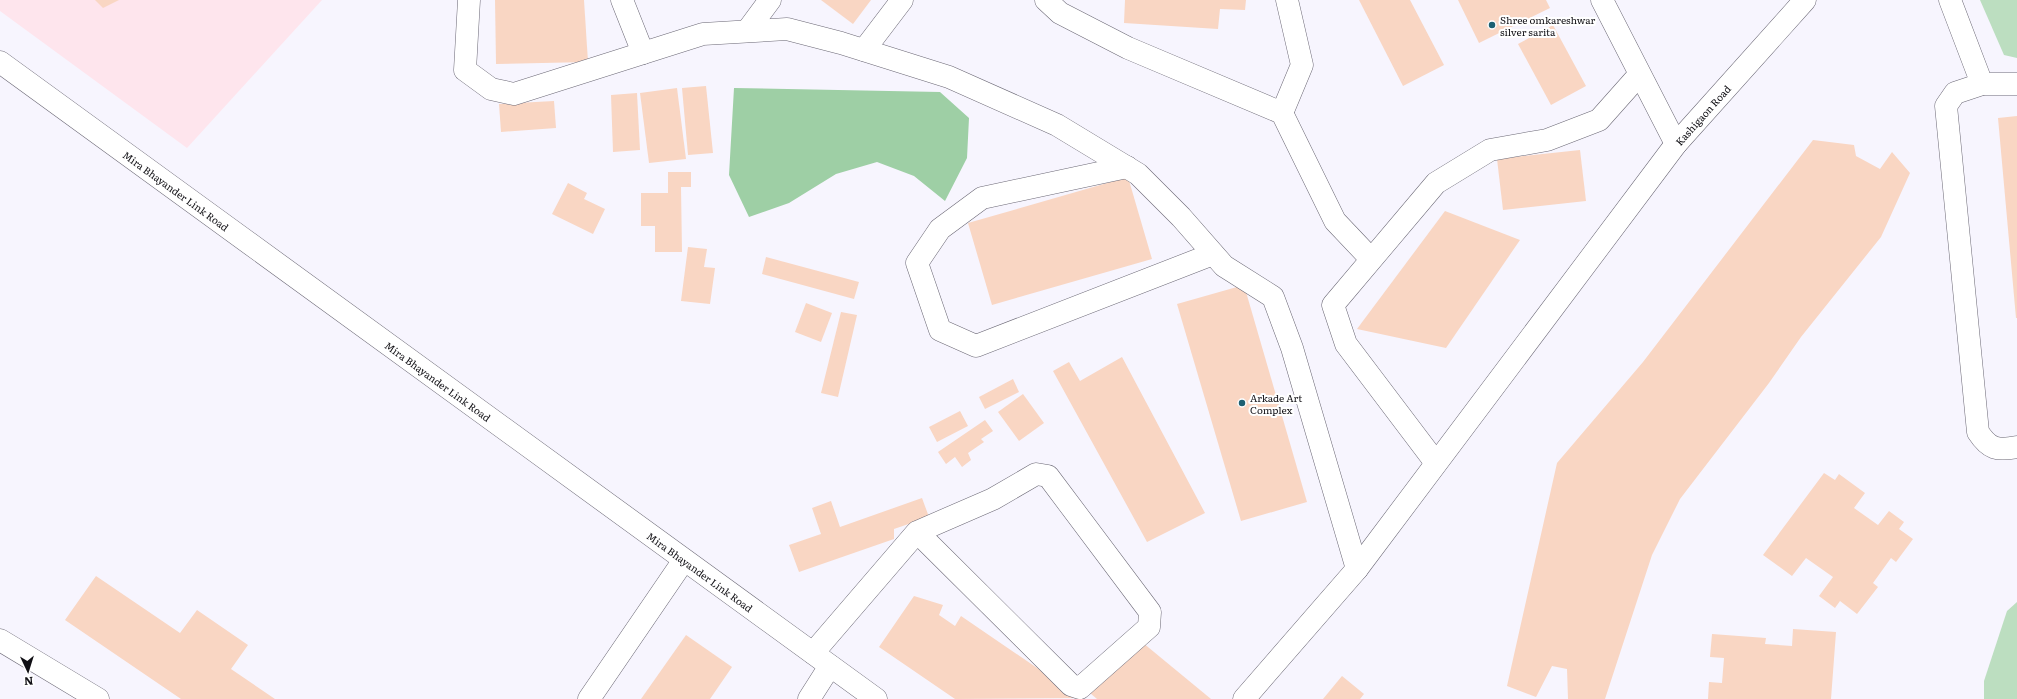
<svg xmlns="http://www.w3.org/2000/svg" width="2017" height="699" font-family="Literata,serif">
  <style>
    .industrial { fill: #fee5ed }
    .green { fill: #bcdec0 }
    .forest { fill: #9ecfa5 }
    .building { fill: #f9d6c3 }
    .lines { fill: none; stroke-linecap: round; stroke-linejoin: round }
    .minor-casing { stroke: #6b6875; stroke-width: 23 }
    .tertiary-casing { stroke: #6b6875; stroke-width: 23 }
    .minor { stroke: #fff; stroke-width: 22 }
    .tertiary { stroke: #fff; stroke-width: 22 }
    .poi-dot { fill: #1c6072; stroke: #fff; stroke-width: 1.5 }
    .labels { text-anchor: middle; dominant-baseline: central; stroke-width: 4; stroke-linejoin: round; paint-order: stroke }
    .poi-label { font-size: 10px; fill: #100f14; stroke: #fff; text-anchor: start }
    .street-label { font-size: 10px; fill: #100f14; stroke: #fff }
  </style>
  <rect width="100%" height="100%" fill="#f7f5fe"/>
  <polygon class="industrial" points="0,0 322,0 187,148 0,11"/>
  <g class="green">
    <polygon points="1980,0 2017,0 2017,58 2004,55"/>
    <polygon points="2017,602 2017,699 1984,699 1984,681 2007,611"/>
  </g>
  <polygon class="forest" points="734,88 940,92 969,118 967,158 945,201 914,176 877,162 836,174 789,203 749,217 729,175"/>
  <g class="building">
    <polygon points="95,0 119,0 103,8"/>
    <polygon points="495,0 584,0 588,62 496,64"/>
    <polygon points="821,0 871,0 853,24"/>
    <polygon points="1125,0 1246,0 1245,10 1220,9 1218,29 1124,23"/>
    <polygon points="1359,0 1410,0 1444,65 1403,86"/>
    <polygon points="1458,0 1546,0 1550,8 1479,43"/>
    <polygon points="1553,25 1586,86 1551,105 1518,44"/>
    <polygon points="706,86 713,153 688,155 682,88"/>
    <polygon points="677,88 686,159 649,163 640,93"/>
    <polygon points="637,93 640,150 613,152 611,95"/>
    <polygon points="554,101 556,128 501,132 499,104"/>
    <polygon points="2017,116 2017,318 2016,318 1998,118"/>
    <polygon points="1813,140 1854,145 1856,156 1880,169 1892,152 1910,173 1881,237 1801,337 1769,383 1680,499 1652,555 1605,699 1568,699 1567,669 1552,666 1536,697 1507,686 1557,463 1643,362"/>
    <polygon points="1580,150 1586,201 1503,210 1497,159"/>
    <polygon points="668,172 691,172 691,187 681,187 682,252 655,252 655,226 641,226 641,193 668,193"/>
    <polygon points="1128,177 1152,259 992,305 968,223"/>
    <polygon points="568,183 587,193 584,199 605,209 593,234 552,214"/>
    <polygon points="1445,211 1520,240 1446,348 1357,329"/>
    <polygon points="688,247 707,249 704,267 715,268 710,304 681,301"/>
    <polygon points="766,257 859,282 854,299 762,274"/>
    <polygon points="1244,285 1307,502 1241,521 1177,304"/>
    <polygon points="806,303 832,313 821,342 795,332"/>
    <polygon points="841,312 857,315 838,397 821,393"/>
    <polygon points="1122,357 1205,513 1147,542 1053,371 1069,362 1080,381"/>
    <polygon points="1013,379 1019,392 985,409 979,397"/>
    <polygon points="1023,394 1044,423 1019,441 998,412"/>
    <polygon points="960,411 968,426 937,442 929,427"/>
    <polygon points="985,420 993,431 981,439 984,442 968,453 971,460 962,467 955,457 946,464 938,452"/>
    <polygon points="1824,473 1835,480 1839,474 1865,493 1854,508 1878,525 1889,511 1904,522 1899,529 1913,539 1896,562 1891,558 1873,583 1878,587 1857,614 1840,601 1835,608 1819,596 1833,577 1806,558 1792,576 1763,555"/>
    <polygon points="922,498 929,517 894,529 894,539 799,572 789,545 821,534 812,508 831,501 840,527"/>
    <polygon points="96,576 180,633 197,610 248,645 231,669 275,699 181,699 65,620"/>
    <polygon points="914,596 943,605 939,615 955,626 961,616 1081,698 955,699 879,647"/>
    <polygon points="1793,629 1836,632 1831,699 1708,699 1709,682 1722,683 1724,658 1710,657 1712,634 1766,638 1765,644 1792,646"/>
    <polygon points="686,635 732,667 710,699 641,699"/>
    <polygon points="1137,638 1211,699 1097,699 1090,693"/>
    <polygon points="1342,676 1364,694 1360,699 1323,699"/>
  </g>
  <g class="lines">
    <g class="minor-casing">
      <g id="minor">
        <polyline points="469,0 465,70 491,89 514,94 703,34 787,29 841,43 949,77 1057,125 1138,174 1181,217 1224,266 1273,297 1292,348 1357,569"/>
        <polyline points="622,0 643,53"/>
        <polyline points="1046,0 1060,13 1128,48 1282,113 1335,221 1371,259"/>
        <polyline points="1602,0 1676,144"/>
        <polyline points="1950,0 1982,84"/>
        <polyline points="747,31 770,0"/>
        <polyline points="864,50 902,0"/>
        <path d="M2017 84H1982L1955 93 1946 106 1978 432C1989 449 1997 451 2017 447"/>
        <polyline points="1282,113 1302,65 1287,0"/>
        <polyline points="1127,167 982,198 940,229 917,263 940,330 976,346 1213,254"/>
        <polyline points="1436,463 1346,344 1333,305 1436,183 1490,150 1547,140 1599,120 1639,75"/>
        <polyline points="0,640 98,699"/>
        <polyline points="813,653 917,532 993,499 1036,474 1048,476 1150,612 1149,627 1080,688 1071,685 917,532"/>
        <polyline points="589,699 684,560"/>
        <polyline points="809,699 830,666"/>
        <path id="s1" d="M1244 699 1357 569 1676 144 1805 0"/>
      </g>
    </g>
    <g class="tertiary-casing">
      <g id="tertiary">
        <path id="s2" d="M0 62 876 699"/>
      </g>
    </g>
    <use href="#minor" class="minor"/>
    <use href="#tertiary" class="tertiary"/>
  </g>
  <g class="poi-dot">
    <circle cx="1492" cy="25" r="4"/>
    <circle cx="1242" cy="403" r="4"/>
  </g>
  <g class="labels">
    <g class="poi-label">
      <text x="1500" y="19">Shree omkareshwar<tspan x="1500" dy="12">silver sarita</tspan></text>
      <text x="1250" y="397">Arkade Art<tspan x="1250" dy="12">Complex</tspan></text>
    </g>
    <g class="street-label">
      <text stroke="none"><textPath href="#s1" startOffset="743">Kashigaon Road</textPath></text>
      <text stroke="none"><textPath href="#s2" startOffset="218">Mira Bhayander Link Road</textPath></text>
      <text stroke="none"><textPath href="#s2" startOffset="542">Mira Bhayander Link Road</textPath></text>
      <text stroke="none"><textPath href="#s2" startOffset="866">Mira Bhayander Link Road</textPath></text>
    </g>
  </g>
  <g transform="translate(28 671) rotate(176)" stroke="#ffffff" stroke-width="3" paint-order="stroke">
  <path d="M0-3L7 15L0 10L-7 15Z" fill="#100f14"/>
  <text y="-6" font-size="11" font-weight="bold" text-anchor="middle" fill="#100f14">N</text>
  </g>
</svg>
